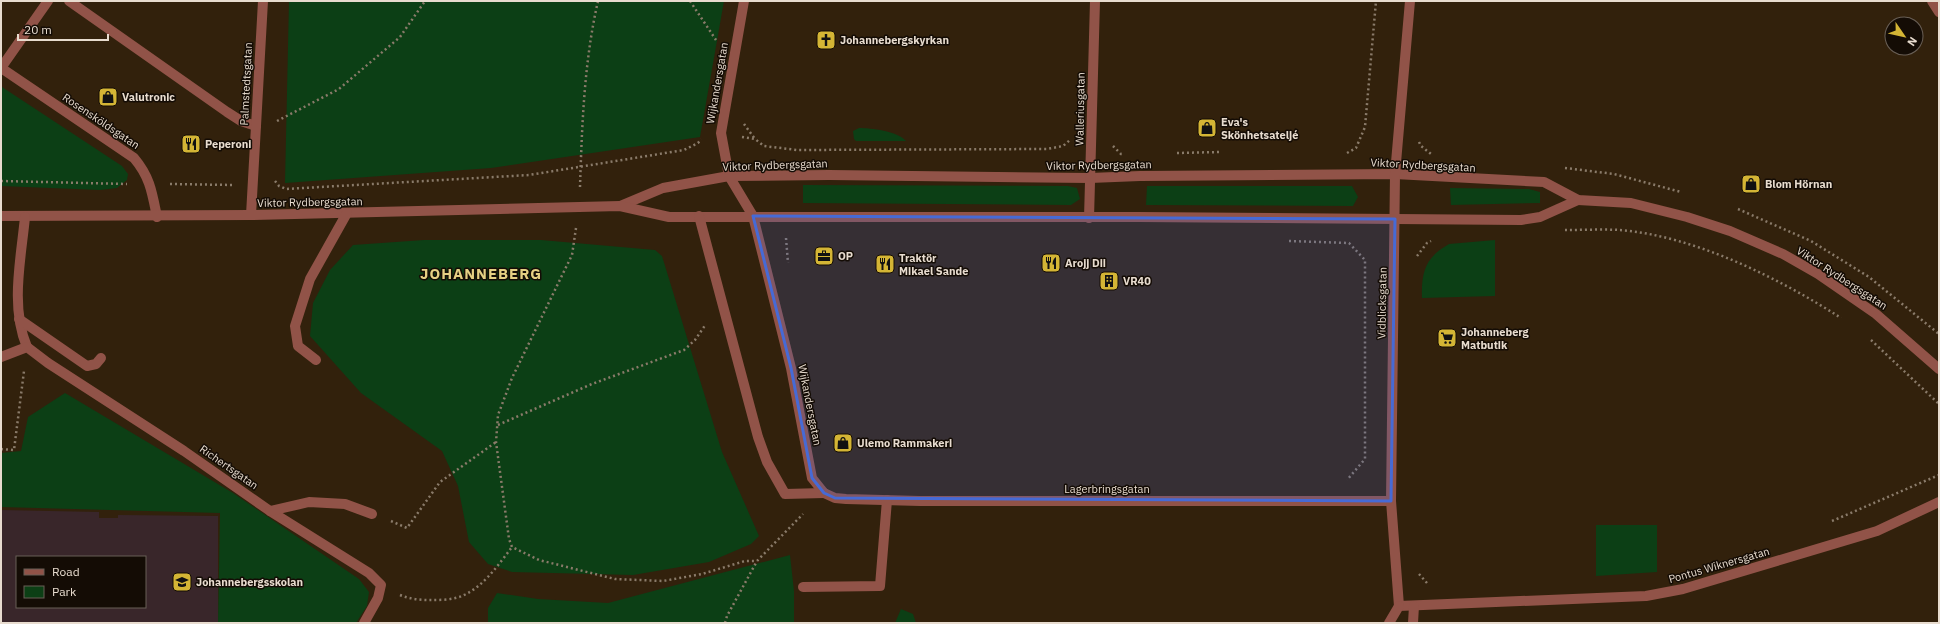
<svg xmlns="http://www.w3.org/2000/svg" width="1940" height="624" font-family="'IBM Plex Sans',sans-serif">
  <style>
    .education { fill: #39262a; fill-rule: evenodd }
    .green { fill: #0c3f15 }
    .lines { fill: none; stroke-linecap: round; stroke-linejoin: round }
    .path { stroke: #8a7b6a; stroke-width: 2.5; stroke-dasharray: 2 3; stroke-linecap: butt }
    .minor { stroke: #915348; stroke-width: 10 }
    .marked { fill: #466ad6; fill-opacity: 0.2; stroke: #466ad6; stroke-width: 3; stroke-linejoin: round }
    .labels { text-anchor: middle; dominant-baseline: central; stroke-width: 3; stroke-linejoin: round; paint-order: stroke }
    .poi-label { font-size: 11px; font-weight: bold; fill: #e8dccf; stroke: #140c05; text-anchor: start }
    .street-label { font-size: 11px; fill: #e8dccf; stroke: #140c05 }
    .district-label { font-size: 15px; font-weight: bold; letter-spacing: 1px; fill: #e5d083; stroke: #140c05 }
  </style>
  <rect width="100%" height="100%" fill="#32210c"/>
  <path class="education" d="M1 510 99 512V518H118V515L218 516V623H1ZM17 557H145V607H17Z"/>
  <g class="green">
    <polygon points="289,1 724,1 700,137 491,168 285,183"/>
    <polygon points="2,87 122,166 128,174 127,180 117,188 100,190 1,186"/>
    <path d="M859 128C871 128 897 131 906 141H856L854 139 853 131Z"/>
    <polygon points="803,185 1068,186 1077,188 1080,199 1071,205 803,203"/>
    <polygon points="1147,186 1352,186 1358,197 1353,206 1146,205"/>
    <polygon points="1450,188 1529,189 1540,192 1540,203 1451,205"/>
    <polygon points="424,240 541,240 655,250 662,256 722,452 759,536 751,544 709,562 633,575 512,572 488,564 469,542 458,486 442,451 361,393 310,336 313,303 330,270 353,245"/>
    <path d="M1495 240V296L1422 298C1421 271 1426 257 1449 244Z"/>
    <polygon points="65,393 233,493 359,579 369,592 367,606 356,623 218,623 220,513 1,507 1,453 21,451 28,417"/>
    <polygon points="1596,525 1657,525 1657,572 1596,576"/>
    <polygon points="790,555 794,591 794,623 488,623 488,608 497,593 538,599 608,603"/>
    <polygon points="901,609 913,614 916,623 895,623"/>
  </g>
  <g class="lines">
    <g class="path">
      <polyline points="690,1 716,40"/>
      <polyline points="277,121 339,89 400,37 425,1"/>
      <polyline points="744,124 755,139"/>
      <polyline points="742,137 755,139 764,146 797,150 1047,149 1063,146 1070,140"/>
      <polyline points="1419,142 1421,146 1431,154"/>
      <polyline points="1113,146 1121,154 1124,154"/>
      <polyline points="1177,153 1220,152"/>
      <polyline points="1347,153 1356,148 1365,127 1376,1"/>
      <polyline points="1565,168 1614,174 1681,192"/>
      <polyline points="1,181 127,184"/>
      <polyline points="275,181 279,186 286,189 529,175 684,150 698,143 701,139"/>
      <polyline points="170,184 233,185"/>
      <path d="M580 187C582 126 584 62 598 1"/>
      <polyline points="1738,209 1811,241 1869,277 1939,334"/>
      <polyline points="576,228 572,255 512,378 498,415 496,442 509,539 512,547 539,560 615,579 663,581 702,574 745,561 757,561"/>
      <path d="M1565 230C1583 230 1602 229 1620 230 1694 236 1779 278 1841 318"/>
      <polyline points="786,238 788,263"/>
      <polyline points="1289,241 1349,243 1365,260 1365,459 1347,480"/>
      <polyline points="1417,256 1427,243 1431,241"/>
      <polyline points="1871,340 1939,404"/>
      <polyline points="498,425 592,384 684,350 695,340 706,324"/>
      <polyline points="1,449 14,450 24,371"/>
      <polyline points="391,521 407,528 440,482 496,442"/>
      <polyline points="1832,521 1939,475"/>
      <polyline points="1419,574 1427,583"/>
      <path d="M400 595C410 599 420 600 430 600 441 600 454 600 464 595 484 586 499 564 512 547"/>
      <polyline points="725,623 727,616 757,561 803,514"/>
    </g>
    <g class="minor">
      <polyline points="69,1 227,112 241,121 256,126"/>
      <polyline points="744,1 721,133 729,176 753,216 791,368 812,478 824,493 835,498 846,499 920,501 1391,501"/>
      <polyline points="1932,1 1939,12"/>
      <path d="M1 68 134 158C150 177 152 192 157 217"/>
      <polyline points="1,68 48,1"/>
      <polyline points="620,206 663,188 729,176 829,175 1090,178 1140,176 1395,174 1544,182 1578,200 1631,203 1687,217 1730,231 1783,254 1818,274 1876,314 1939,369"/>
      <polyline points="251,215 263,1"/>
      <polyline points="1,216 251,215 620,206 669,217 1139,217 1521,220 1540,217 1578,200"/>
      <polyline points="699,216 758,437 767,462 785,494 824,493"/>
      <path d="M25 217C21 259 10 307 27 347"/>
      <polyline points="1089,218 1095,1"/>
      <polyline points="19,319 87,366 96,364 101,358"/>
      <polyline points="1,357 27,347 48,363 184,451 270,511 369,573 381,585 378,598 364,623"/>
      <polyline points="316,360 298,346 295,326 310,279 347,213"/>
      <polyline points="270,511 309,502 345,504 372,514"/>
      <polyline points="803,587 880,586 887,500"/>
      <polyline points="1399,606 1391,501 1395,174 1410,1"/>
      <polyline points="1399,606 1646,596 1683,589 1877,531 1939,502"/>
      <polyline points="1389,623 1399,606"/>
      <polyline points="1413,623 1414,606"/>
    </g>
  </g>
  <path class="marked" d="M753 216 1395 219 1391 501 835 498 824 493 812 478 791 368Z"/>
  <defs>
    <g id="church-square" transform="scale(1)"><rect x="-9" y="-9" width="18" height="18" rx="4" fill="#d4b535" stroke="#140c05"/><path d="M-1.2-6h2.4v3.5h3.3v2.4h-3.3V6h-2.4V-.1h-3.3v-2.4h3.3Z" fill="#111"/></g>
    <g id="shop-square" transform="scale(1)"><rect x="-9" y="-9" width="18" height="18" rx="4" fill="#d4b535" stroke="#140c05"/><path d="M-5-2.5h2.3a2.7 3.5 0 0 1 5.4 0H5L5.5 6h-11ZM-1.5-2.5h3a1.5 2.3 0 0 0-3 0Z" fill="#111"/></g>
    <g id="restaurant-square" transform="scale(1)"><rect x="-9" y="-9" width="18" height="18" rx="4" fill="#d4b535" stroke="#140c05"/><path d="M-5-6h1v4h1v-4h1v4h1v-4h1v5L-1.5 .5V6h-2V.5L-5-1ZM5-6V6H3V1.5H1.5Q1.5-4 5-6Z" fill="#111"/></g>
    <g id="office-square" transform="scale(1)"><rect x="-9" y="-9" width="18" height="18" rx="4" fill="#d4b535" stroke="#140c05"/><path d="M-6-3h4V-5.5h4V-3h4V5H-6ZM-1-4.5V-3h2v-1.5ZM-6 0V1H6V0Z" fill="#111"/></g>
    <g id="building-square" transform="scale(1)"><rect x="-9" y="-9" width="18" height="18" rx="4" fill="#d4b535" stroke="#140c05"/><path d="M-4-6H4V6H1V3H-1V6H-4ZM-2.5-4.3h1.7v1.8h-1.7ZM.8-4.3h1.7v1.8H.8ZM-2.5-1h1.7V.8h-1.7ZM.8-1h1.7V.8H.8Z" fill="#111"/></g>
    <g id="supermarket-square" transform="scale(1)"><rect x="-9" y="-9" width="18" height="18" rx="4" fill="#d4b535" stroke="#140c05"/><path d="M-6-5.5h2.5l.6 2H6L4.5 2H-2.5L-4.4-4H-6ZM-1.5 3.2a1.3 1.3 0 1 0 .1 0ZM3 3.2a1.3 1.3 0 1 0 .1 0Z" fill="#111"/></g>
    <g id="school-square" transform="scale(1)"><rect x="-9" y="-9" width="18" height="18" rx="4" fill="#d4b535" stroke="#140c05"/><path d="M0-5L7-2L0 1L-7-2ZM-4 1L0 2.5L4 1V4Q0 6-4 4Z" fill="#111"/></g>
  </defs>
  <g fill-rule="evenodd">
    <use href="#church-square" x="826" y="40"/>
    <use href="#shop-square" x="108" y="97"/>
    <use href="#shop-square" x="1207" y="128"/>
    <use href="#restaurant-square" x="191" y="144"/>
    <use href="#shop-square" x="1751" y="184"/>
    <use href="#office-square" x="824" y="256"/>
    <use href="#restaurant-square" x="1051" y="263"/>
    <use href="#restaurant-square" x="885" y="264"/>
    <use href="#building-square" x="1109" y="281"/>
    <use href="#supermarket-square" x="1447" y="338"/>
    <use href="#shop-square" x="843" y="443"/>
    <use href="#school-square" x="182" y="582"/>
  </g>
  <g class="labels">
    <g class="poi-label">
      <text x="840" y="40">Johannebergskyrkan</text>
      <text x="122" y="97">Valutronic</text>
      <text x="1221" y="122">Eva's<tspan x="1221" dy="13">Skönhetsateljé</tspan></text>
      <text x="205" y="144">Peperoni</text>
      <text x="1765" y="184">Blom Hörnan</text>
      <text x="838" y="256">OP</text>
      <text x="899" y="258">Traktör<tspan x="899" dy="13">Mikael Sande</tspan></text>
      <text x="1065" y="263">Arojj Dii</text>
      <text x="1123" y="281">VR40</text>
      <text x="1461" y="332">Johanneberg<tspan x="1461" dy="13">Matbutik</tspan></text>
      <text x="857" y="443">Ulemo Rammakeri</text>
      <text x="196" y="582">Johannebergsskolan</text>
    </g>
    <g class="street-label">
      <text transform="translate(717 83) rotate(-80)">Wijkandersgatan</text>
      <text transform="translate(246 84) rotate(-87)">Palmstedtsgatan</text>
      <text transform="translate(1080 109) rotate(-89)">Walleriusgatan</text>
      <text transform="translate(101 121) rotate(34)">Rosensköldsgatan</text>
      <text transform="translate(775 165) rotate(-2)">Viktor Rydbergsgatan</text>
      <text transform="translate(1099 165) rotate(-1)">Viktor Rydbergsgatan</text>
      <text transform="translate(1423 165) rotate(3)">Viktor Rydbergsgatan</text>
      <text transform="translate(310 202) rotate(-1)">Viktor Rydbergsgatan</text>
      <text transform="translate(1842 278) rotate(33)">Viktor Rydbergsgatan</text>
      <text transform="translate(1382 303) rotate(-89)">Vidblicksgatan</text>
      <text transform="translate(810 405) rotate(79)">Wijkandersgatan</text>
      <text transform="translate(229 467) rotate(35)">Richertsgatan</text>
      <text x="1107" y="489">Lagerbringsgatan</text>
      <text transform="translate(1719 565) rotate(-16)">Pontus Wiknersgatan</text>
    </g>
    <g class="district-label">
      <text x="481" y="273">JOHANNEBERG</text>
    </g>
  </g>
  <rect width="1940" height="624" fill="none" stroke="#e8dccf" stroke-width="4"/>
  <rect x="16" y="556" width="130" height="52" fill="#140c05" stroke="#695f56"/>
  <rect x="24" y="569" width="20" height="6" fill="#915348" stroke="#695f56"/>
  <text x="52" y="576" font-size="12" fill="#e8dccf">Road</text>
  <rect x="24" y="586" width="20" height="12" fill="#0c3f15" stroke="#695f56"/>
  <text x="52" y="596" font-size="12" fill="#e8dccf">Park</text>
  <g transform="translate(1904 36) rotate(124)"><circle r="19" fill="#140c05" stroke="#695f56"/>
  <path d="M0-3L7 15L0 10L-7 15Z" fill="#d4b535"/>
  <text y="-6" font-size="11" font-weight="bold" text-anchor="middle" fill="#e8dccf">N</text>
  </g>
  <path d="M18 34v6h90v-6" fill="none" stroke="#e8dccf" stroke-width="2"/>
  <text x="24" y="34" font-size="12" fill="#e8dccf" stroke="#140c05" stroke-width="3" paint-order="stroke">20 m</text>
</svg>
